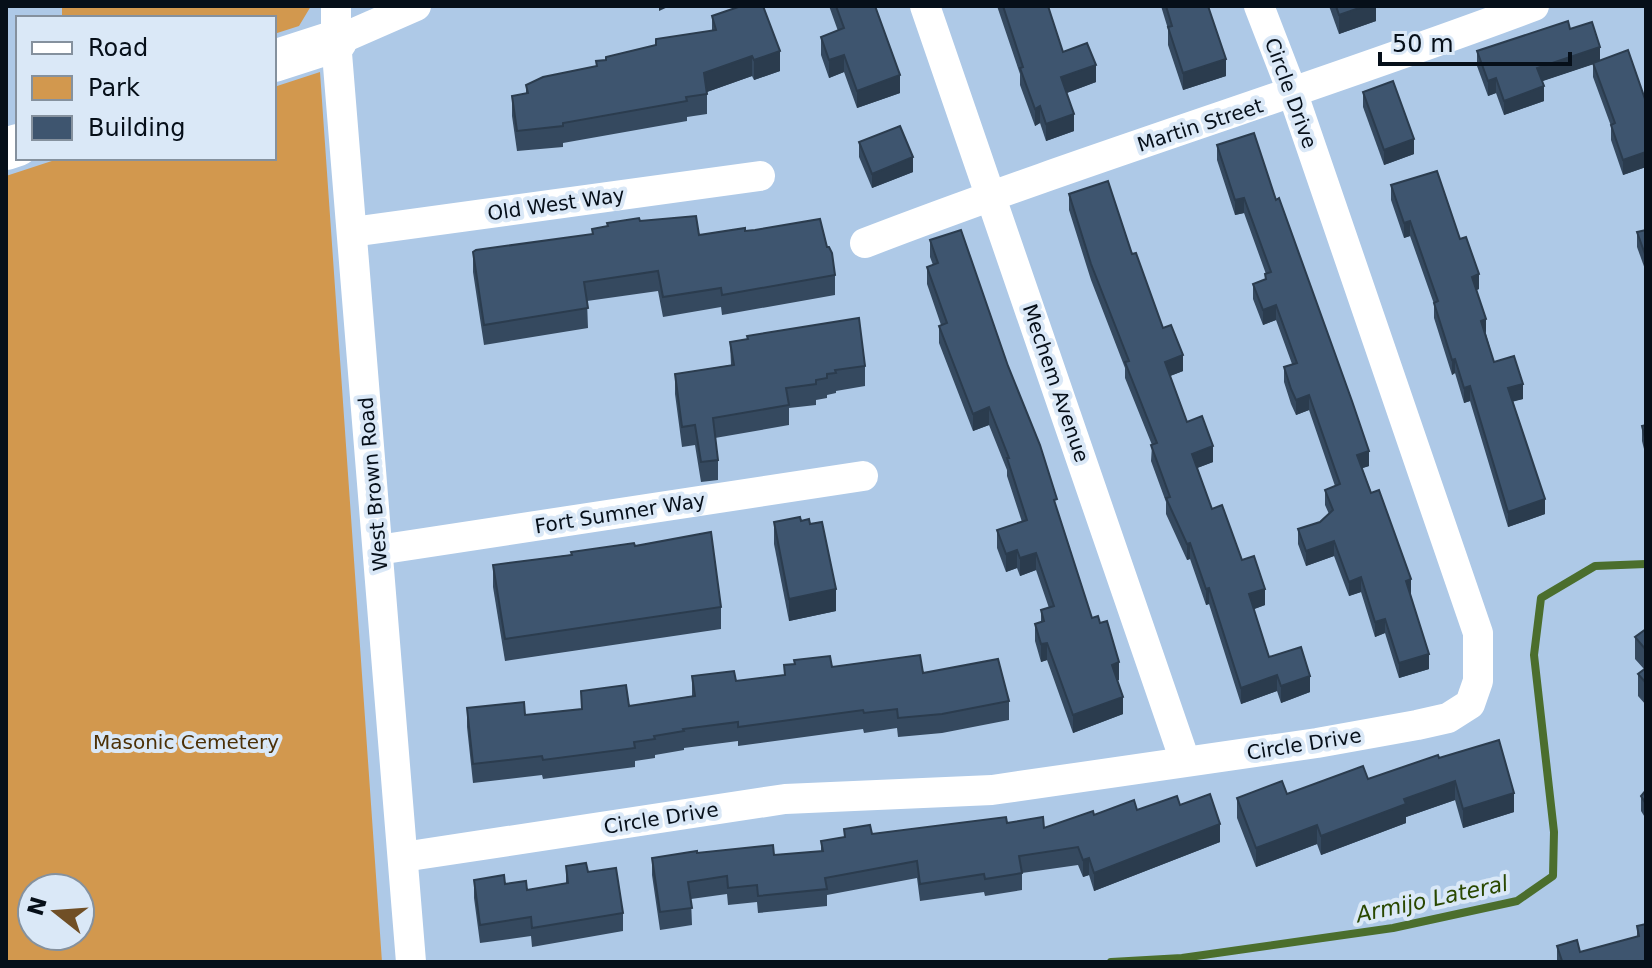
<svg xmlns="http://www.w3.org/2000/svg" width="1652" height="968" font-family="'DejaVu Sans',sans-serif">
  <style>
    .green { fill: #d2984e; fill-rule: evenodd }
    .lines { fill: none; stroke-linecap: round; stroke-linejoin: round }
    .stream { stroke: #4b6e2d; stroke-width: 8 }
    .street { stroke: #fff; stroke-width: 30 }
    .secondary { stroke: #fff; stroke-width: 42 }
    .wall { fill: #35495f }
    .shaded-wall { fill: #2b3c4e }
    .building { fill: #3e556f; stroke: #2b3c4e; stroke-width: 2 }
    .labels { text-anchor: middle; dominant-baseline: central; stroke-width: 8; stroke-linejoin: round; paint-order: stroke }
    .street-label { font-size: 20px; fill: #060f19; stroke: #dae8f7 }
    .park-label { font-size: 20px; fill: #4c3006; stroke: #dae8f7 }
    .water-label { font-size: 22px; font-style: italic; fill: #2a4800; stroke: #dae8f7 }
  </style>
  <rect width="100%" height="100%" fill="#aec9e7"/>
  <g class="green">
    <polygon points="62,6 311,6 299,26 274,34 274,18 62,18"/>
    <path d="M320 72 382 962H6V176L61 158H274V87ZM32 888H80V936H32Z"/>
  </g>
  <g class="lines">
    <polyline class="stream" points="1111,962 1182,958 1393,928 1517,901 1553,876 1554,832 1534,655 1541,598 1595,566 1646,564"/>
    <g class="street">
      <polyline points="336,6 336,41 411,962"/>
      <polyline points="925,6 1185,761"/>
      <polyline points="336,41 416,6"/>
      <polyline points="352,232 760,176"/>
      <path d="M865 243C1086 158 1313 89 1534 6"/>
      <polyline points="378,550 863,476"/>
      <polyline points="403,857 785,799 992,790 1317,743 1417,725 1448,718 1470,704 1478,681 1478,633 1293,94 1259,6"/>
    </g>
    <g class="secondary">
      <polyline points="274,61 336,41"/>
      <polyline points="6,149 18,145"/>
    </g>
  </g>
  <g class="wall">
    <polygon points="829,6 875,6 900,93 857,108 844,72 829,78 821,55 821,37 838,31"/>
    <polygon points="997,6 1048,6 1063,52 1096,82 1067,93 1074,131 1046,141 1040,123 1035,126 1020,85 1020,74"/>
    <polygon points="1161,6 1208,6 1226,76 1183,90 1168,45 1168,29"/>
    <polygon points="1329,6 1376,6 1376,21 1339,34"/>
    <polygon points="712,16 780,71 754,80 752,76 707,92 707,114 687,117 687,121 563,143 563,147 517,151 512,116 512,96 526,94 526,85 596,66 596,61 606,60 656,46 656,39 712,31"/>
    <polygon points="1570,29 1600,60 1646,102 1646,167 1623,175 1611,140 1611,126 1593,77 1593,64 1542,81 1544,101 1504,115 1496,93 1488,96 1477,66 1477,51"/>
    <polygon points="1363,92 1414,154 1384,165 1363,107"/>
    <polygon points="859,142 913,172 872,188 859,157"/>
    <polygon points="1217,145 1276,200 1369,466 1362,468 1411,594 1410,594 1429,669 1399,678 1385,633 1375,637 1361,592 1349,596 1334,556 1306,566 1298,544 1298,529 1320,522 1329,514 1325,505 1325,490 1335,486 1309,410 1296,415 1291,404 1284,382 1284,367 1292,364 1276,320 1263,325 1253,299 1253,284 1265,280 1265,274 1266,274 1244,213 1235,215 1217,160"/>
    <polygon points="1391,185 1460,239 1479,289 1476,290 1486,334 1494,362 1523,399 1513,401 1545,514 1508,527 1470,401 1464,403 1455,373 1452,375 1434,318 1434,304 1410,236 1404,238 1391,200"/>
    <polygon points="1069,194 1132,254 1163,328 1183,371 1170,376 1187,422 1213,462 1197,468 1212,509 1242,560 1265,605 1254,609 1269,657 1310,692 1281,703 1277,691 1241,704 1209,604 1206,605 1190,559 1187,560 1166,514 1166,502 1151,461 1152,445 1125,378 1125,368 1091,280 1069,210"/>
    <polygon points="640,221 699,235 745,231 835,275 835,295 722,315 721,307 663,317 658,291 587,301 588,328 484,345 473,272 473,252 592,234 592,229"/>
    <polygon points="1646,230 1646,272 1637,247 1637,232"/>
    <polygon points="930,240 1057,512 1092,618 1119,680 1117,680 1123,714 1073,733 1047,660 1041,662 1035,641 1035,624 1041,622 1041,610 1049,608 1036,570 1020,576 1017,568 1006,572 997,548 997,530 1022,522 1007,476 1007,470 989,425 973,431 939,343 939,326 941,325 927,284 927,267 933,265 930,257"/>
    <polygon points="747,336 865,366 865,386 836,391 836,393 827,395 827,398 816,400 816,405 789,408 789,425 715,438 718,460 718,480 701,482 695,445 682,447 675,394 675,374 731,365 730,342 747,340"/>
    <polygon points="1646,425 1646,457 1642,441 1642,426"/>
    <polygon points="801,521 836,611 789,621 774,544 774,522"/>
    <polygon points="635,546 721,607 721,629 505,661 493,587 493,565"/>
    <polygon points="1646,629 1646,705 1638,696 1638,674 1644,669 1635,659 1635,637"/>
    <polygon points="784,665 832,667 923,673 1009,701 1009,720 942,733 898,737 897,728 864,733 863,729 738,746 738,741 684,748 684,750 655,755 655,758 635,761 635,767 543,779 542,775 473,783 467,727 467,708 525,715 581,709 581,691 629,706 692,696 692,676 736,681 784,676"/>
    <polygon points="1439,758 1514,812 1463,828 1455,800 1406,817 1406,823 1321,855 1317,844 1256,867 1237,818 1237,798 1287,794 1368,779"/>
    <polygon points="1646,790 1646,819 1641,811 1641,796"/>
    <polygon points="1180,805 1220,842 1094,891 1089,875 1083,877 1078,865 1022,873 1022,890 985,896 984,892 920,901 917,878 827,895 827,906 758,913 757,902 728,905 727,894 691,899 692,925 660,930 652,875 652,858 697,853 774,855 821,851 821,841 844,837 844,829 872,834 1007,823 1044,828 1094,815"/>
    <polygon points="566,866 588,872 623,913 623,931 532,947 531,936 480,943 474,898 474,880 505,884 527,890 566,883"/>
    <polygon points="1637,926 1646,962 1557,962 1557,946 1580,952 1637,937"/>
  </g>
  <g class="shaded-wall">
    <polygon points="659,6 670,6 659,11"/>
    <polygon points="1365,6 1376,6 1376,21 1339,34 1339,15"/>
    <polygon points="1600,47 1600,62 1537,83 1537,68"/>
    <polygon points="780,51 780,71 754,80 754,60"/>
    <polygon points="844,55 844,72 829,78 829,60"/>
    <polygon points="752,56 752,76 704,93 704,73"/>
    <polygon points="1226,59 1226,76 1183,90 1183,73"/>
    <polygon points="1096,65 1096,82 1061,95 1061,77"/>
    <polygon points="900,75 900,93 857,108 857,91"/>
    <polygon points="1496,78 1496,93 1488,96 1488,81"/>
    <polygon points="1544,86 1544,101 1504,115 1504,101"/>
    <polygon points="1040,106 1040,123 1035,126 1035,109"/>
    <polygon points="1074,114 1074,131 1046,141 1046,124"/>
    <polygon points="1414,139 1414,154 1384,165 1384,150"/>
    <polygon points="1646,152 1646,167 1623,175 1623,160"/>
    <polygon points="913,157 913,172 872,188 872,174"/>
    <polygon points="1244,198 1244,213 1235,215 1235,200"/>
    <polygon points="1410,221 1410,236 1404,238 1404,223"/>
    <polygon points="1479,274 1479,289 1472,292 1472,277"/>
    <polygon points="1276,305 1276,320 1263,325 1263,310"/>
    <polygon points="1486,319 1486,334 1481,321"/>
    <polygon points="1183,355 1183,371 1165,378 1165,362"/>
    <polygon points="1455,359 1455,373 1452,375 1452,360"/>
    <polygon points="1523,384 1523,399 1508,403 1508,388"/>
    <polygon points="1470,386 1470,401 1464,403 1464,388"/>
    <polygon points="1309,395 1309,410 1296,415 1296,400"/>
    <polygon points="989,407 989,425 973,431 973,414"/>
    <polygon points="1213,446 1213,462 1192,470 1192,454"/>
    <polygon points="1369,451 1369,466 1357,470 1357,455"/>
    <polygon points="1545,499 1545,514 1508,527 1508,512"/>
    <polygon points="1334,541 1334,556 1306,566 1306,551"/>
    <polygon points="1190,543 1190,559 1187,560 1187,544"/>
    <polygon points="1017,550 1017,568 1006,572 1006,554"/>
    <polygon points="1036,553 1036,570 1020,576 1020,558"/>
    <polygon points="1361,577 1361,592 1349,596 1349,582"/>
    <polygon points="1411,579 1411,594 1406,596 1406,581"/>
    <polygon points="1209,588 1209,604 1206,605 1206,589"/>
    <polygon points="836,589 836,611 789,621 789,599"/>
    <polygon points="1265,589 1265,605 1249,611 1249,594"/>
    <polygon points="1385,619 1385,633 1375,637 1375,622"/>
    <polygon points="1047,643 1047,660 1041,662 1041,644"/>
    <polygon points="1429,654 1429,669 1399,678 1399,663"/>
    <polygon points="1119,662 1119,680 1112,682 1112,665"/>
    <polygon points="1277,675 1277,691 1241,704 1241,688"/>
    <polygon points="1310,676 1310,692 1281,703 1281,686"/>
    <polygon points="1123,697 1123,714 1073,733 1073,715"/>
    <polygon points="1455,781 1455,800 1406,817 1406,823 1321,855 1321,836 1404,799"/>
    <polygon points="1514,793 1514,812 1463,828 1463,809"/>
    <polygon points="1220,824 1220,842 1094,891 1094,873"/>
    <polygon points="1317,825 1317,844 1256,867 1256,848"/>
    <polygon points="1089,858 1089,875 1083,877 1083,860"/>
  </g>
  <g class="building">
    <polygon points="741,6 763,6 780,51 754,60 752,56 704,73 707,94 686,97 687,101 563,123 563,126 517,131 512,96 528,93 526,85 543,77 597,66 596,61 606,60 606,57 656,45 656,39 716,30 712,16"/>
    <polygon points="836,6 875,6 900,75 857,91 844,55 829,60 821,37 844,28"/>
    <polygon points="1003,6 1048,6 1063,52 1087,43 1096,65 1061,77 1074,114 1046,124 1040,106 1035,109 1020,68 1023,67"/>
    <polygon points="1166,6 1208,6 1226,59 1183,73 1168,27 1172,26"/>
    <polygon points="1336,6 1365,6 1339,15"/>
    <polygon points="1568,21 1570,29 1592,22 1600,47 1537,68 1544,86 1504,101 1496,78 1488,81 1477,51"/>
    <polygon points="1628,50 1646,102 1646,152 1623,160 1611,125 1615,123 1593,63"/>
    <polygon points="1393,81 1414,139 1384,150 1363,92"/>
    <polygon points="900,126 913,157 872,174 859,142"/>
    <polygon points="1254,133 1276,200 1279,198 1352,401 1369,451 1357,455 1371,493 1379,490 1411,579 1406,581 1429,654 1399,663 1385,619 1375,622 1361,577 1349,582 1334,541 1306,551 1298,529 1320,522 1333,510 1325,490 1340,484 1309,395 1296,400 1291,389 1284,367 1297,363 1276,305 1263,310 1253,284 1266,279 1265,274 1271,272 1244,198 1235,200 1217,145"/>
    <polygon points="1437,171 1460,239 1466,237 1479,274 1472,277 1486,319 1481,321 1494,362 1514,356 1523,384 1508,388 1545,499 1508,512 1470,386 1464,388 1455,359 1452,360 1434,303 1438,301 1410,221 1404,223 1391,185"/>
    <polygon points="1108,181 1132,254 1136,253 1163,328 1171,325 1183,355 1165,362 1187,422 1202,416 1213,446 1192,454 1212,509 1222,505 1242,560 1254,556 1265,589 1249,594 1269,657 1301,647 1310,676 1281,686 1277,675 1241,688 1209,588 1206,589 1190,543 1187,544 1166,498 1170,497 1151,445 1157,443 1125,362 1129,361 1091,264 1069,194"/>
    <polygon points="696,216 699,235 745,228 745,231 755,230 820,219 827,247 829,247 832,253 835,275 722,295 721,288 663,297 658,271 584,282 588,308 484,325 473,252 476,250 593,234 592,229 608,226 607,223 639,218 640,221"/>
    <polygon points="961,230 1008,366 1040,445 1057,499 1054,500 1092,618 1098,616 1100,623 1107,621 1119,662 1112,665 1123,697 1073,715 1047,643 1041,644 1035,624 1044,621 1041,610 1054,606 1036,553 1020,558 1017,550 1006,554 997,530 1027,520 1007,458 1009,458 989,407 973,414 939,326 947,323 927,267 938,263 930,240"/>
    <polygon points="1646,230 1646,257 1637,232"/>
    <polygon points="859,318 865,366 835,370 836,373 827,374 827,378 816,380 816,384 786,388 789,405 713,418 718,460 701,462 695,425 682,427 675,374 734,365 730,342 748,339 747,336"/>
    <polygon points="1646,425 1646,442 1642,426"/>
    <polygon points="800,517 801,521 809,519 810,524 822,522 836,589 789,599 774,522"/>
    <polygon points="711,532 721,607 505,639 493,565 572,555 571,552 634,543 635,546"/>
    <polygon points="1646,629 1646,650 1635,637"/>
    <polygon points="920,655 923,673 998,659 1009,701 942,714 898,718 897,709 864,713 863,710 738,727 738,722 683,729 684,731 654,736 655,739 634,742 635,748 543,760 542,756 473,764 467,708 524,702 525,715 582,709 581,691 626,685 629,706 695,696 692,676 734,671 736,681 785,675 784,665 795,664 794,660 830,656 832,667"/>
    <polygon points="1646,668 1646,683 1638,674"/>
    <polygon points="1499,740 1514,793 1463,809 1455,781 1404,799 1406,804 1321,836 1317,825 1256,848 1237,798 1282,781 1287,794 1363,766 1368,779 1438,755 1439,758"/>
    <polygon points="1646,790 1646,804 1641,796"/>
    <polygon points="1210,794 1220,824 1094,873 1089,858 1083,860 1078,847 1019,856 1022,873 985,879 984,874 920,884 917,861 825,878 827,889 758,896 757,885 728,888 727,876 688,882 692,908 660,912 652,858 697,851 697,853 773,845 774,855 823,851 821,841 845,837 844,829 870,825 872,834 1006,817 1007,823 1043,817 1044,828 1093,811 1094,815 1134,800 1137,810 1177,796 1180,805"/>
    <polygon points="586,863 588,872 616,868 623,913 532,928 531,917 480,925 474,880 504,875 505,884 526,881 527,890 568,883 566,866"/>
    <polygon points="1646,924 1646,962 1554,962 1562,961 1557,946 1577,940 1580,952 1639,936 1637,926"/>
  </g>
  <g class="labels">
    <g class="street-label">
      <text transform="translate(1291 93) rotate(70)">Circle Drive</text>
      <text transform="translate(1200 125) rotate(-18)">Martin Street</text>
      <text transform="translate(556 204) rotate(-8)">Old West Way</text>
      <text transform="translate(1056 383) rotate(71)">Mechem Avenue</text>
      <text transform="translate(373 484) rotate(-95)">West Brown Road</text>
      <text transform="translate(620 513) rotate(-9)">Fort Sumner Way</text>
      <text transform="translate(1304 744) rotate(-9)">Circle Drive</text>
      <text transform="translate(661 818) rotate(-9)">Circle Drive</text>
    </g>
    <g class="park-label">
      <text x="186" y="742">Masonic Cemetery</text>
    </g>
    <g class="water-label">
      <text transform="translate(1432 899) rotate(-12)">Armijo Lateral</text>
    </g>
  </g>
  <rect width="1652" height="968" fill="none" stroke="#060f19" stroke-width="16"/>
  <rect x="16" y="16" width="260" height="144" fill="#dae8f7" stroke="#85919e" stroke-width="2"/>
  <rect x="32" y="42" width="40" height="12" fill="#ffffff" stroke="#85919e" stroke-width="2"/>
  <text x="88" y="56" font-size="24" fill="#060f19">Road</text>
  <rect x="32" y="76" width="40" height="24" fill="#d2984e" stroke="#85919e" stroke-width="2"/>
  <text x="88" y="96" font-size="24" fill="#060f19">Park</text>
  <rect x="32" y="116" width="40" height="24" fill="#3e556f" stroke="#85919e" stroke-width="2"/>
  <text x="88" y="136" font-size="24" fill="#060f19">Building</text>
  <g transform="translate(56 912) rotate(287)"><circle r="38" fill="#dae8f7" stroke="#85919e" stroke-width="2"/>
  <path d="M0-6L14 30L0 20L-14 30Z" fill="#704f26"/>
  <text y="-12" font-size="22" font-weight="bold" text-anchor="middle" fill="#060f19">N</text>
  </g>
  <path d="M1380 52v12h190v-12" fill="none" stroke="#060f19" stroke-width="4"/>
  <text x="1392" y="52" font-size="24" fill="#060f19" stroke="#dae8f7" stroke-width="6" paint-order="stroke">50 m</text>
</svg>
